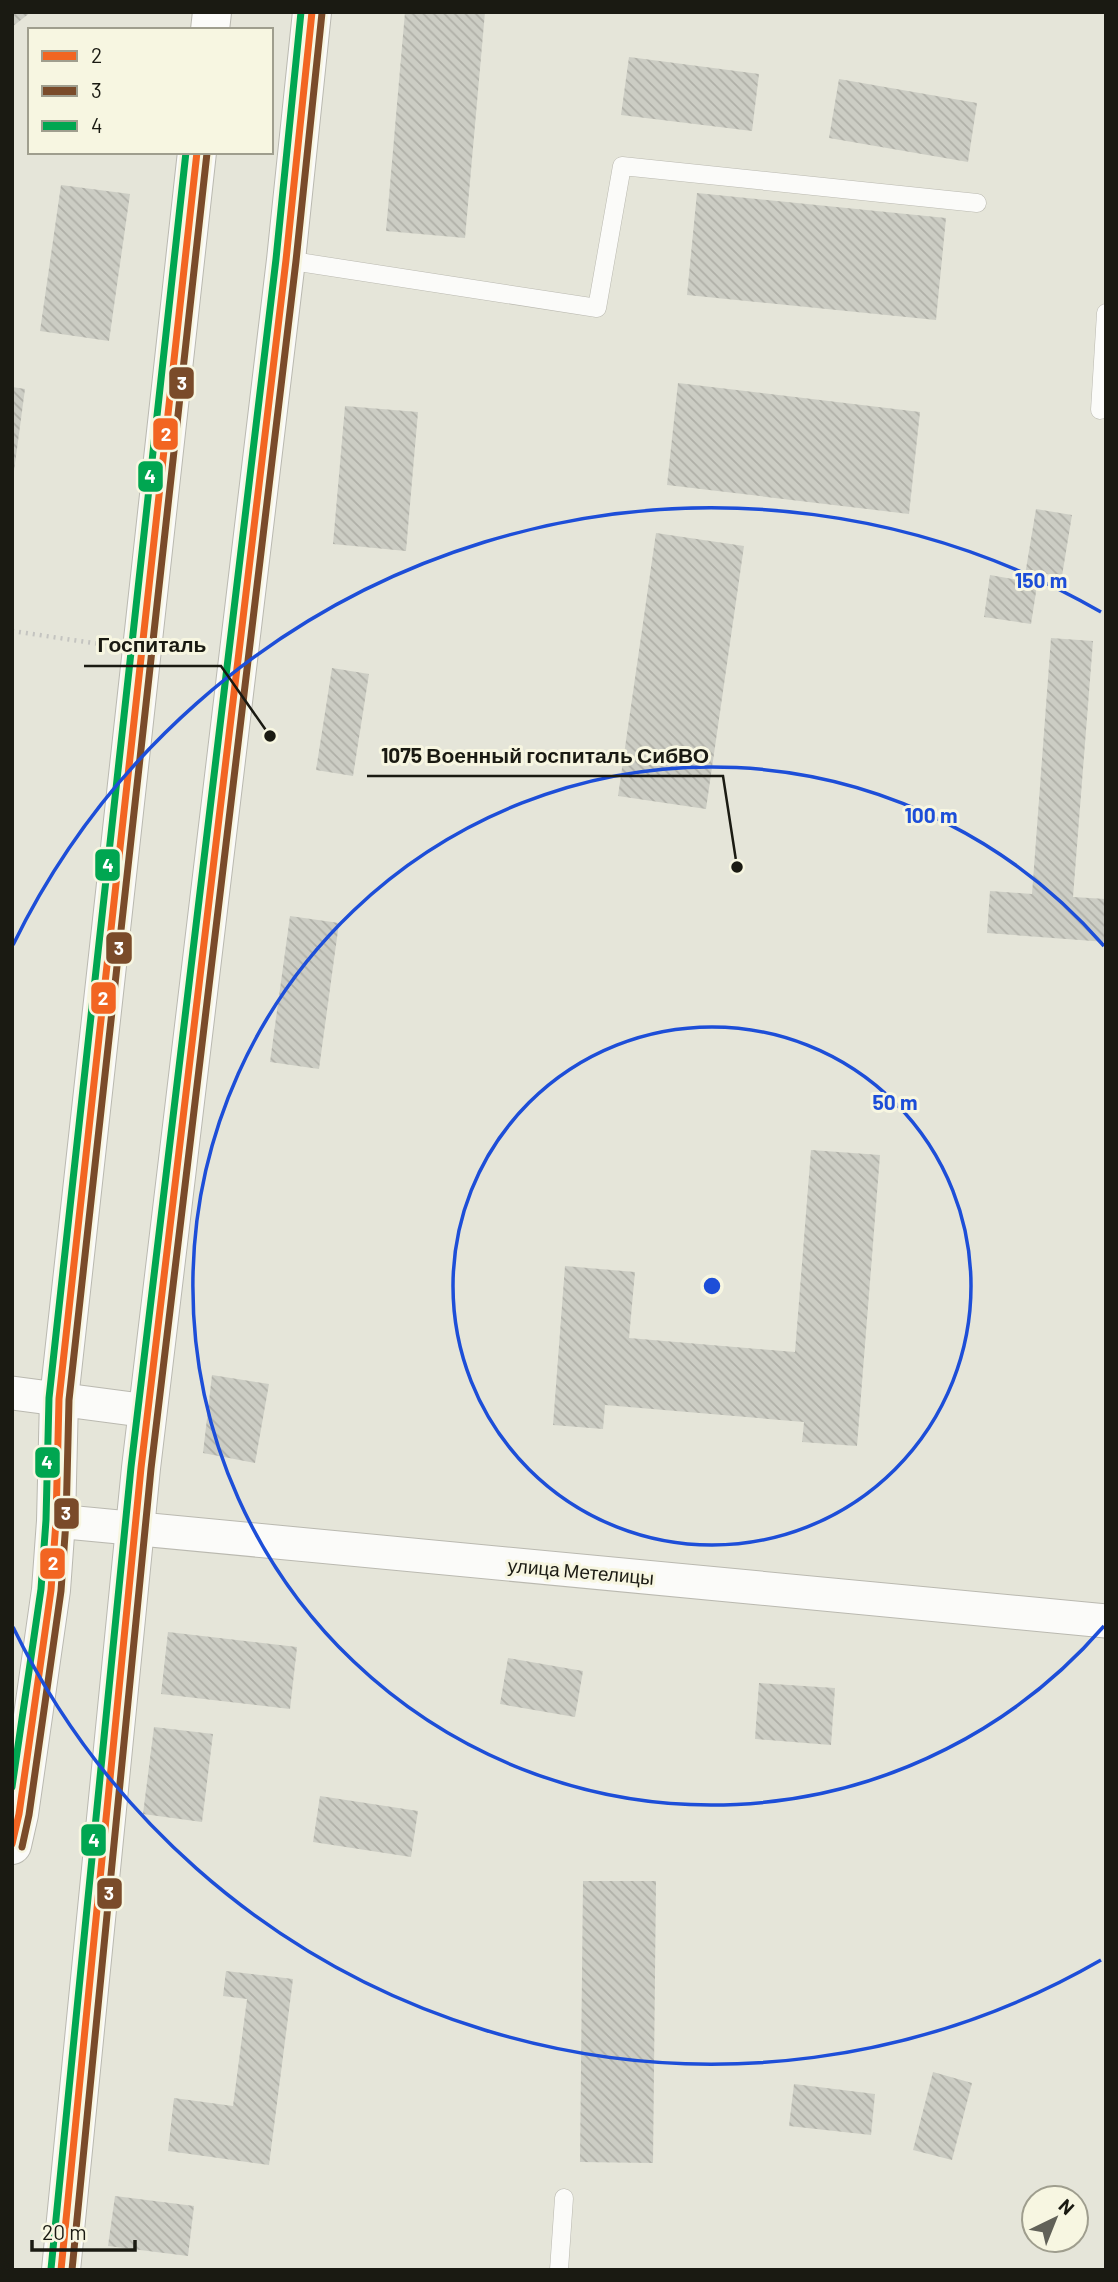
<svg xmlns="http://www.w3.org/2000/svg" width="1118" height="2282" font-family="Barlow,sans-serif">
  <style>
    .building { fill: url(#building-back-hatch) }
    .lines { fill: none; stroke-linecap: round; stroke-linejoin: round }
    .lane-casing { stroke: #bab9b0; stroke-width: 19 }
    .street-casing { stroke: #bab9b0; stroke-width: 35 }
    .secondary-casing { stroke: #bab9b0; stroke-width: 40 }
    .path { stroke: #c4c4c0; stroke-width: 4.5; stroke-dasharray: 2 5; stroke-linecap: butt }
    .lane { stroke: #fbfbf9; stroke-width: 18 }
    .street { stroke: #fbfbf9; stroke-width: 33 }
    .secondary { stroke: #fbfbf9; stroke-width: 38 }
    .bus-1-casing { stroke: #f7f6e1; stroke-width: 12 }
    .bus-2-casing { stroke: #f7f6e1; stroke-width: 12 }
    .bus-3-casing { stroke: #f7f6e1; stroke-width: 12 }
    .bus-1 { stroke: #f26522; stroke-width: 7 }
    .bus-2 { stroke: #7a4b2a; stroke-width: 7 }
    .bus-3 { stroke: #00a651; stroke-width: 7 }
    .ring { fill: none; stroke: #1d4ed8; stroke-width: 3.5 }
    .labels { text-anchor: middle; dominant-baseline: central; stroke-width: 6; stroke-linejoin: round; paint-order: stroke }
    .street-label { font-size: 19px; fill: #1a1a12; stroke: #f7f6e1 }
    .centre { fill: #1d4ed8; stroke: #f7f6e1; stroke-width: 3.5 }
    .ring-label { font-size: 21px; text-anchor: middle; font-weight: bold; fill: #1d4ed8; stroke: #f7f6e1; stroke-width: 6; stroke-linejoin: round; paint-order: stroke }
    .leader { fill: none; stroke: #1a1a12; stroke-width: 2.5 }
    .callout-dot { fill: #1a1a12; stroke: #f7f6e1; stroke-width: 2.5 }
    .callout-label { font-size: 21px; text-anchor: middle; font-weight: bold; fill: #1a1a12; stroke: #f7f6e1; stroke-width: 6; stroke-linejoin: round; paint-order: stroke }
    .line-badge { stroke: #f7f6e1; stroke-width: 2.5 }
    .badge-label { font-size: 19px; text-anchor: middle; font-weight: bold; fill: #fff }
  </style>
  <defs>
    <pattern id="building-back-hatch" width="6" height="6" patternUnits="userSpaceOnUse" patternTransform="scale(1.75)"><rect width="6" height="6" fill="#cccdc4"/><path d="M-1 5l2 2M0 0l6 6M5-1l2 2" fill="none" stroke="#afafa7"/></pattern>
  </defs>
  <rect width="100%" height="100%" fill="#e5e5d9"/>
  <g class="building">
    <polygon points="12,12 31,12 12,27"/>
    <polygon points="405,12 485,12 465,238 386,231"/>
    <polygon points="629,57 759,74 752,131 621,115"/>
    <polygon points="839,79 977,103 968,162 829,138"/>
    <polygon points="61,185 130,194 109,341 40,331"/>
    <polygon points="697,193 946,218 936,320 687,295"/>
    <polygon points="678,383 920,412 909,514 667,485"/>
    <polygon points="12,387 25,389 14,471 12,471"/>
    <polygon points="345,406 418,412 406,551 333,544"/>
    <polygon points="1036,509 1072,515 1062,576 1039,573 1031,624 984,617 990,575 1024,581"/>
    <polygon points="656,533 744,546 706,809 618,796"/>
    <polygon points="1051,638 1093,641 1073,897 1106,899 1106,942 987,933 990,891 1032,894"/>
    <polygon points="332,668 369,674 353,776 316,770"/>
    <polygon points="290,916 339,923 319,1069 270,1062"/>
    <polygon points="811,1150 880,1155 857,1446 802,1442 804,1422 605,1405 603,1429 553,1425 565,1266 635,1272 629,1338 795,1352"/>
    <polygon points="212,1375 269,1384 255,1463 203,1453"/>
    <polygon points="168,1632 297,1647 290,1709 161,1694"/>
    <polygon points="508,1658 583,1671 575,1717 500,1704"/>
    <polygon points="759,1683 835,1688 831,1745 755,1739"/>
    <polygon points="154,1727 213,1734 202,1822 143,1814"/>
    <polygon points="320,1796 418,1811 411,1857 313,1842"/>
    <polygon points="583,1881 656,1881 653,2163 580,2162"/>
    <polygon points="226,1971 293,1979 269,2165 168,2151 174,2098 233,2106 247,1999 223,1996"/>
    <polygon points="933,2072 972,2083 952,2160 913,2150"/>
    <polygon points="794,2084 875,2094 871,2135 789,2126"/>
    <polygon points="115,2196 194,2206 188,2256 108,2246"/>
  </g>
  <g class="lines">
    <g class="lane-casing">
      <g id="lane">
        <polyline points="286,260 597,308 622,166 977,203"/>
        <polyline points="1100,410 1106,313"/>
        <polyline points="559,2270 564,2198"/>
      </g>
    </g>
    <g class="street-casing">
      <g id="street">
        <polyline points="12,1393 148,1411"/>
        <polyline points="56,1521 1106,1621"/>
      </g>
    </g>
    <g class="secondary-casing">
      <g id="secondary">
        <polyline points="210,30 212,12"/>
        <polyline points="12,1845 19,1814 51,1590 56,1521 59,1399 197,152"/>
        <polyline points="61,2270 141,1468 286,260 312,12"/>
      </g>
    </g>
    <polyline class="path" points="12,631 107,645"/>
    <use href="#lane" class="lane"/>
    <use href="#street" class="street"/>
    <use href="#secondary" class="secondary"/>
    <g class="bus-1-casing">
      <g id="bus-1">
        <polyline points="12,1844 19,1814 51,1590 56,1521 59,1399 197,152"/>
        <polyline points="61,2270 141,1468 286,260 312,12"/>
      </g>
    </g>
    <g class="bus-2-casing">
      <g id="bus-2">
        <polyline points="22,1847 29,1815 61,1591 66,1521 69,1400 207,153"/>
        <polyline points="72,2270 151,1469 296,261 322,13"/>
      </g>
    </g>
    <g class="bus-3-casing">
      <g id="bus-3">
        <polyline points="12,1787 41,1589 46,1520 49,1398 186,152"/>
        <polyline points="51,2269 131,1467 276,259 301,12"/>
      </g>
    </g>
    <use href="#bus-1" class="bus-1"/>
    <use href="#bus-2" class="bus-2"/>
    <use href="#bus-3" class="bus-3"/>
  </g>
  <g class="ring">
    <circle cx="712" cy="1286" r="259"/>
    <path d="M1104 1626A519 519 0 1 1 1104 946"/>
    <path d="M1101 1960A778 778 0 0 1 13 1627M13 945A778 778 0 0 1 1101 612"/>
  </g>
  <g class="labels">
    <g class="street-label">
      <text transform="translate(581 1571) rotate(5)">улица Метелицы</text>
    </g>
  </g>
  <circle cx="712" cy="1286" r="10" class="centre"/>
  <g class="ring-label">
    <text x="1041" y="588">150 m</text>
    <text x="931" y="823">100 m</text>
    <text x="895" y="1110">50 m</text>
  </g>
  <path class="leader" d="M270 736L221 666H84M737 867L723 776H367"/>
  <g class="callout-dot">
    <circle cx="270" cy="736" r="7"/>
    <circle cx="737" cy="867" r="7"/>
  </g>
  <g class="callout-label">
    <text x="152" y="652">Госпиталь</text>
    <text x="545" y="763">1075 Военный госпиталь СибВО</text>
  </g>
  <g class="line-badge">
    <rect x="168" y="366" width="27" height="34" rx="7" fill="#7a4b2a"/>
    <rect x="152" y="417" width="27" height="34" rx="7" fill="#f26522"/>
    <rect x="137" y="460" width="27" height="33" rx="7" fill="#00a651"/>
    <rect x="94" y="848" width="27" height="34" rx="7" fill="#00a651"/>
    <rect x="105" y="931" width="28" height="34" rx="7" fill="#7a4b2a"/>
    <rect x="90" y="981" width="27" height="34" rx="7" fill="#f26522"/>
    <rect x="34" y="1446" width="27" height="33" rx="7" fill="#00a651"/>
    <rect x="53" y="1497" width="27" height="33" rx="7" fill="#7a4b2a"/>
    <rect x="39" y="1547" width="27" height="33" rx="7" fill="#f26522"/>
    <rect x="80" y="1823" width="27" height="34" rx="7" fill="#00a651"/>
    <rect x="96" y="1877" width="27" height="33" rx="7" fill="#7a4b2a"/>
  </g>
  <g class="badge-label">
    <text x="182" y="390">3</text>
    <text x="166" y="441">2</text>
    <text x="150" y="483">4</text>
    <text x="108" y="872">4</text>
    <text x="119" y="955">3</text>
    <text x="103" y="1005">2</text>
    <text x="47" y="1469">4</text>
    <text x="66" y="1520">3</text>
    <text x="53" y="1570">2</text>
    <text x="94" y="1847">4</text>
    <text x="109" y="1900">3</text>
  </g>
  <rect width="1118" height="2282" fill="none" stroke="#1a1a12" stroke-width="28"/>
  <rect x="28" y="28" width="245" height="126" fill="#f7f6e1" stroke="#9f9e8e" stroke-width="2"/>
  <rect x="42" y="51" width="35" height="10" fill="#f26522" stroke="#9f9e8e" stroke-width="2"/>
  <text x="91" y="63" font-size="21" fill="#1a1a12">2</text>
  <rect x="42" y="86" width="35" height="10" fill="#7a4b2a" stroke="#9f9e8e" stroke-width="2"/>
  <text x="91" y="98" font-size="21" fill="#1a1a12">3</text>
  <rect x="42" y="121" width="35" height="10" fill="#00a651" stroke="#9f9e8e" stroke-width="2"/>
  <text x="91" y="133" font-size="21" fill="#1a1a12">4</text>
  <g transform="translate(1055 2219) rotate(43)"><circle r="33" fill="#f7f6e1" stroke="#9f9e8e" stroke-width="2"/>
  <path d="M0-5L12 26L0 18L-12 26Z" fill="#616158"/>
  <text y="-10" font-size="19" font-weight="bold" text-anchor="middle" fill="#1a1a12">N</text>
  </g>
  <path d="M32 2240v10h103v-10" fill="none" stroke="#1a1a12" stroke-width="3.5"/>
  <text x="42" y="2240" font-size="21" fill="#1a1a12" stroke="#f7f6e1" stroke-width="5" paint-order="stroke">20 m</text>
</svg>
